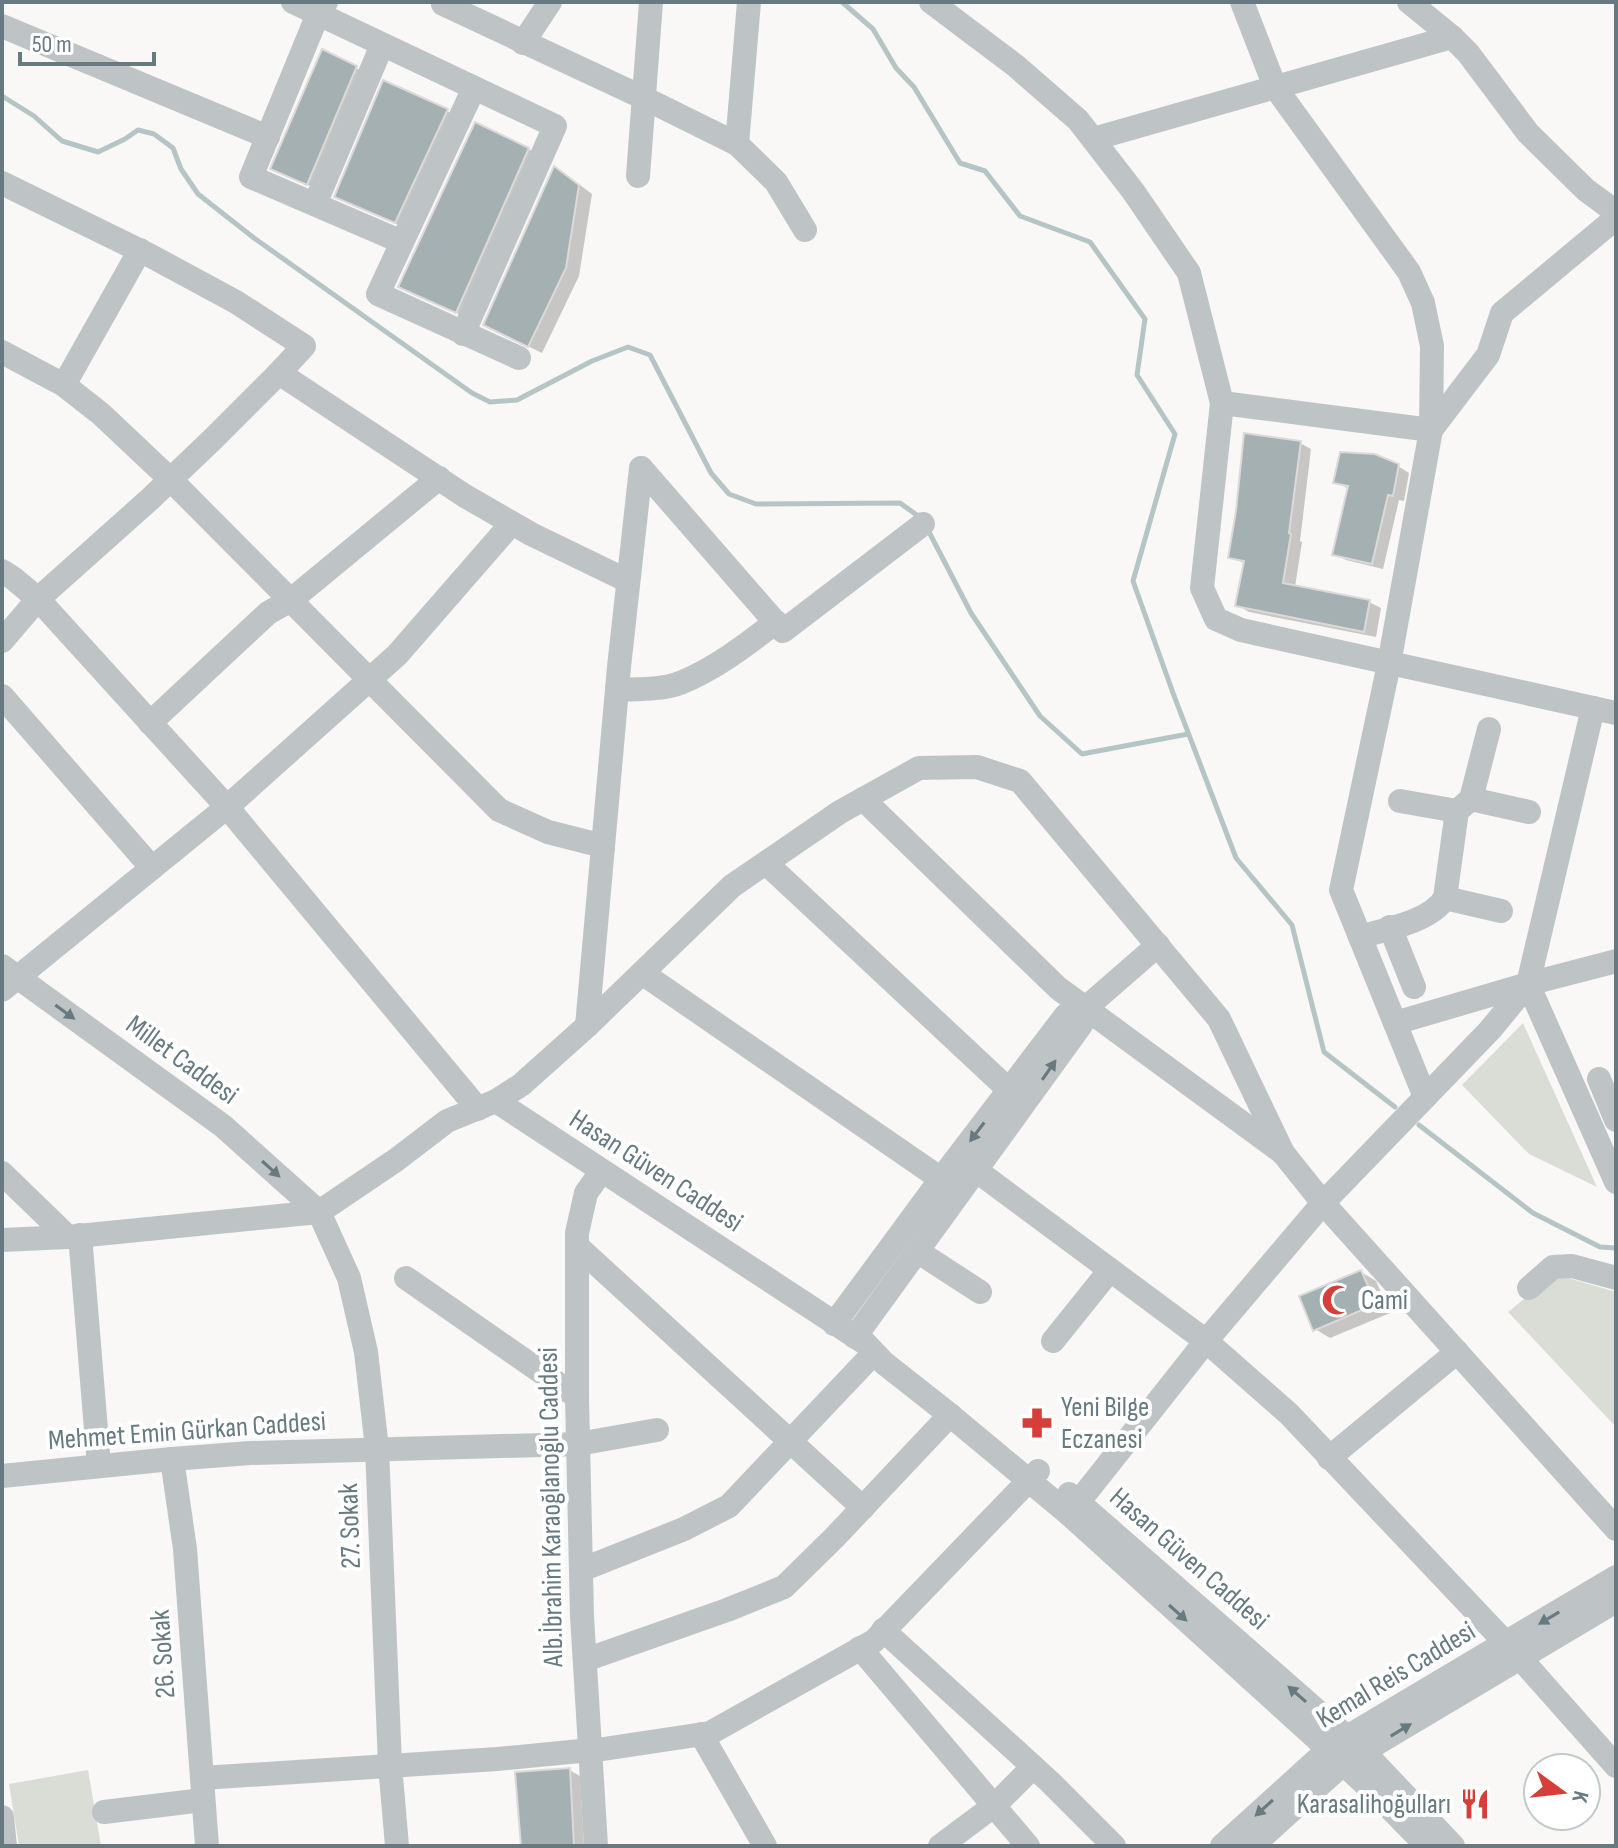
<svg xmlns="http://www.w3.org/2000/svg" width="1618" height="1848" font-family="'Sofia Sans Condensed',sans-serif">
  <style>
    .green { fill: #daddd6 }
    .shadow { fill: #0003 }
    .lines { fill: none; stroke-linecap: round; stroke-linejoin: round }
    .stream { stroke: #b5c5c5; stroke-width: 5 }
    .building { fill: #a5b0b3; stroke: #dbdad9; stroke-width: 2 }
    .minor { stroke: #bec4c6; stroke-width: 24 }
    .oneway { fill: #667a7f }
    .labels { text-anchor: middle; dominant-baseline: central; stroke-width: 8; stroke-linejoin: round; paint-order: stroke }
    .street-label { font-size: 28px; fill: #667a7f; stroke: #fff }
    .poi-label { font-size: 28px; fill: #667a7f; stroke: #fff; text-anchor: start }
  </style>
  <rect width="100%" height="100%" fill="#f9f8f7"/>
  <g class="green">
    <polygon points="1523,1023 1597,1187 1529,1154 1462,1085"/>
    <polygon points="1555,1274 1616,1292 1616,1427 1508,1312"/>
    <polygon points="88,1770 101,1846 19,1846 9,1784"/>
  </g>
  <g class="shadow">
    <polygon points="356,68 370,76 322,191 287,176"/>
    <polygon points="447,111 462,119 411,230 352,205"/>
    <polygon points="528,149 542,157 470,319 414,294"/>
    <polygon points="568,176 592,194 579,276 542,353 499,332"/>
    <polygon points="1300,443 1311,449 1300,541 1302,542 1295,587 1369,602 1381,608 1376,637 1249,612 1237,605 1246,564 1230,557"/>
    <polygon points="1398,466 1409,473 1404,501 1399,500 1383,569 1346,560 1334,554 1349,489 1335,482"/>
    <polygon points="1361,1272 1376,1281 1390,1313 1330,1338 1315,1329"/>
    <polygon points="569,1770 580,1776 584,1846 523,1846"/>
  </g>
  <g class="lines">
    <g class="stream">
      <polyline points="842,2 873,29 896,68 914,87 960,163 985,171 1020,216 1090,242 1145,319 1137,375 1175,434 1133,581 1173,693 1236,858 1292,925 1324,1052 1395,1107"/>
      <polyline points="2,96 34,116 62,141 98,152 125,139 138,130 154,134 173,148 181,169 198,194 254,238 472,393 490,402 517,400 592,361 628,347 650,355 711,473 729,494 756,504 900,503 921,518"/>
      <polyline points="928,530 971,613 1040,716 1082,754 1188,734"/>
      <polyline points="1419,1125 1533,1213 1600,1247 1616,1248"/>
    </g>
  </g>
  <g class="building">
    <polygon points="322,49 357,66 307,185 270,169"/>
    <polygon points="383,80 448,109 395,223 334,197"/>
    <polygon points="475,122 529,148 456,313 398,287"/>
    <polygon points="554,166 579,185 566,268 528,347 483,325"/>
    <polygon points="1244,433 1301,441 1289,533 1291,534 1283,583 1370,600 1364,632 1235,606 1244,561 1228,558 1236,511"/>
    <polygon points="1340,452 1375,454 1399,464 1393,496 1388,495 1372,564 1332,555 1348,486 1333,483"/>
    <polygon points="1361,1270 1376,1304 1313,1331 1299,1296"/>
    <polygon points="570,1768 574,1846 521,1846 515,1772"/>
  </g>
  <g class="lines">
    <g class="minor">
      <polyline points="293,2 555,126 463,334"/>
      <polyline points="326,2 318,14 251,177 402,242"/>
      <polyline points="444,2 443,4 644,98 737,144 749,2"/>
      <polyline points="931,2 1016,66 1078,120 1133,191 1189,273 1222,403 1202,588 1216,619 1241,630 1616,713"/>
      <polyline points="1242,2 1275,87 1409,272 1423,303 1432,346 1431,430 1389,664 1341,890 1425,1097"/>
      <polyline points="1409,2 1452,37 1468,53 1528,133 1586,190 1616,212"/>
      <polyline points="2,26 268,137"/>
      <polyline points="523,43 550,2"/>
      <polyline points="474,88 378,294 519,358"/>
      <polyline points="1093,139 1452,37"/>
      <polyline points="737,144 776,182 805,230"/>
      <polyline points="638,176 651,2"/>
      <polyline points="2,183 149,255 236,302 304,346 279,373"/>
      <polyline points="315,204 382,45"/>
      <polyline points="2,352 64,385 101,414 171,480 499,810 548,832 603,846"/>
      <polyline points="64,385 140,250"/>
      <polyline points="1222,403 1431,430 1488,355 1502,313 1616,218"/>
      <polyline points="641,468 783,631 923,524"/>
      <polyline points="2,571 13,578 38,599 227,807 397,655 512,523"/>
      <polyline points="2,641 38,599 149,500 213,439 279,373 465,496 531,534 628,581"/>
      <path d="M617 690C637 689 662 690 680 683 715 669 746 645 776 622"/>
      <polyline points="2,696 152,868"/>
      <polyline points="1593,708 1528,984 1616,1182"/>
      <polyline points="150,723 268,613 291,600 439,478"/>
      <polyline points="863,799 1058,988 1283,1153 1323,1203 1616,1529"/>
      <polyline points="1471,799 1529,812"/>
      <polyline points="1400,801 1457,811"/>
      <polyline points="766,863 1009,1090"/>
      <polyline points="1445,898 1501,911"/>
      <polyline points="1390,927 1414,987"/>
      <path d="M1360 937C1386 929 1430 922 1445 898L1457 811 1471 799 1489 729"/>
      <polyline points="2,966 223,1126 319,1212 349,1278 366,1352 377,1448 390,1765 397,1846"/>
      <polyline points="642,973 941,1179 977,1171 1206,1341 1289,1414 1520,1658 1616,1766"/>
      <polyline points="2,990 227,807 478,1109"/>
      <polyline points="1395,1023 1528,984"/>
      <polyline points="587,1026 619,667 641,468"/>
      <polyline points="1599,1079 1616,1120"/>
      <polyline points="496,1101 865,1343 884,1363 950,1415 1069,1514 1315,1737 1383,1801 1427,1846"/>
      <polyline points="2,1173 68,1237"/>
      <polyline points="80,1235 99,1466"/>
      <polyline points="2,1240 68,1237 319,1212 396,1160 447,1121 496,1101 521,1085 587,1026 732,886 840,812 919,768 977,767 1020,781 1219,1019 1283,1153"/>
      <polyline points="577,1246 863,1508"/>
      <polyline points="917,1251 980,1292"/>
      <polyline points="406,1278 577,1397"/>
      <polyline points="1529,1288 1553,1267 1572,1266 1616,1278"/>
      <polyline points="834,1324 941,1179 1066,1015 1081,1012 1158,945"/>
      <polyline points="855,1337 1081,1025 1081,1012"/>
      <polyline points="1053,1341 1110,1270"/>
      <polyline points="1329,1458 1457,1352"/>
      <polyline points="172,1459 185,1549 207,1846"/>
      <polyline points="2,1476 172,1459 250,1453 578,1444 657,1430"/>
      <polyline points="1069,1494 1364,1752 1453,1846"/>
      <polyline points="1069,1514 1206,1341 1323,1203 1490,1030 1528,984 1616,961"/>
      <polyline points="581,1570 684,1529 729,1506 874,1353"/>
      <polyline points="883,1630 1050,1782 1114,1846"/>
      <polyline points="860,1648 1028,1846"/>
      <polyline points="585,1660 727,1610 784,1587 834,1538 950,1415"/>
      <polyline points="701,1734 765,1846"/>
      <polyline points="590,1751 710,1733 874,1641 1038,1471"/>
      <polyline points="202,1778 497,1759 591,1750"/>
      <polyline points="104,1812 203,1800"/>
      <polyline points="2,1817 5,1846"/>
      <polyline points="596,1846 582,1616 577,1397 577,1233 586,1193 601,1172"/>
      <polyline points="940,1846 995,1805 1033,1767"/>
      <polyline points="1222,1846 1329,1749 1347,1737 1616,1577"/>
      <polyline points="1252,1846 1344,1763 1616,1601"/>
    </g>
  </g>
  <defs><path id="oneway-solid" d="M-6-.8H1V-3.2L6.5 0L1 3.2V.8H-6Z" transform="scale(2)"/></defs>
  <g class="oneway">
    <use href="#oneway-solid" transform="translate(65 1012) rotate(36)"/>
    <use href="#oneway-solid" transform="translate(1049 1070) rotate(-55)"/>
    <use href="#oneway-solid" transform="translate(977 1132) rotate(127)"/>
    <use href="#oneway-solid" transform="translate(271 1169) rotate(42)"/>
    <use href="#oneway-solid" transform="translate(1178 1613) rotate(42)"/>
    <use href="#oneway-solid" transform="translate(1549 1618) rotate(149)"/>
    <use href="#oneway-solid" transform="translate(1297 1694) rotate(-139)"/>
    <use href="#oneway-solid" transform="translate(1401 1730) rotate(-31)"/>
    <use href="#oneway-solid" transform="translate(1264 1808) rotate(138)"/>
  </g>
  <defs>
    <g id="mosque-bare" transform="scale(2.4)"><path d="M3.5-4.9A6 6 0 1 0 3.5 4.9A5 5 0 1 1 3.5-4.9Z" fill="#d73e39" stroke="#fff" stroke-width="2.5" paint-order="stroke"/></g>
    <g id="pharmacy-bare" transform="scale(2.4)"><path d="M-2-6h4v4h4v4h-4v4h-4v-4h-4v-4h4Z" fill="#d73e39" stroke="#fff" stroke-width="2.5" paint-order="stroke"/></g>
    <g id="restaurant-bare" transform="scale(2.4)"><path d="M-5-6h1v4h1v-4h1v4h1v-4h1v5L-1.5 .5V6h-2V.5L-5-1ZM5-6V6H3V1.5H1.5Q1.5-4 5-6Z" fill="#d73e39" stroke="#fff" stroke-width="2.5" paint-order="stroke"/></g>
  </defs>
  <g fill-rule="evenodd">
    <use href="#mosque-bare" x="1337" y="1300"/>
    <use href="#pharmacy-bare" x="1037" y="1423"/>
    <use href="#restaurant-bare" x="1475" y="1804"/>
  </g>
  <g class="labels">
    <g class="street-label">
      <text transform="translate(182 1060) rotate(36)">Millet Caddesi</text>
      <text transform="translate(656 1171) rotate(33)">Hasan Güven Caddesi</text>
      <text transform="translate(187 1431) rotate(-4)">Mehmet Emin Gürkan Caddesi</text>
      <text transform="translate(551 1507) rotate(-91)">Alb.İbrahim Karaoğlanoğlu Caddesi</text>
      <text transform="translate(350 1526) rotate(-92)">27. Sokak</text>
      <text transform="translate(1189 1559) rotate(41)">Hasan Güven Caddesi</text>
      <text transform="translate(163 1654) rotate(-94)">26. Sokak</text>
      <text transform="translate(1396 1675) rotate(-31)">Kemal Reis Caddesi</text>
    </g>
    <g class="poi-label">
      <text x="1361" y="1300">Cami</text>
      <text x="1061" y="1407">Yeni Bilge<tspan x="1061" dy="32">Eczanesi</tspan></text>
      <text x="1451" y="1804" text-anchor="end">Karasalihoğulları</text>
    </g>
  </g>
  <rect width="1618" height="1848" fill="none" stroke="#667a7f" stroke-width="8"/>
  <g transform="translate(1562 1792) rotate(105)"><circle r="38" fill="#ffffff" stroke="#c2cacc" stroke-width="2"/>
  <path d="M0-6L14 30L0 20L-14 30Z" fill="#d73e39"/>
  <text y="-12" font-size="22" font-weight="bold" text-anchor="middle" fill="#667a7f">K</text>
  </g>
  <path d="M20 52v12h134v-12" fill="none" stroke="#667a7f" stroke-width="4"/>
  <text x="32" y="52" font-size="24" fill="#667a7f" stroke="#ffffff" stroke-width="6" paint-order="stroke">50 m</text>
</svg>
